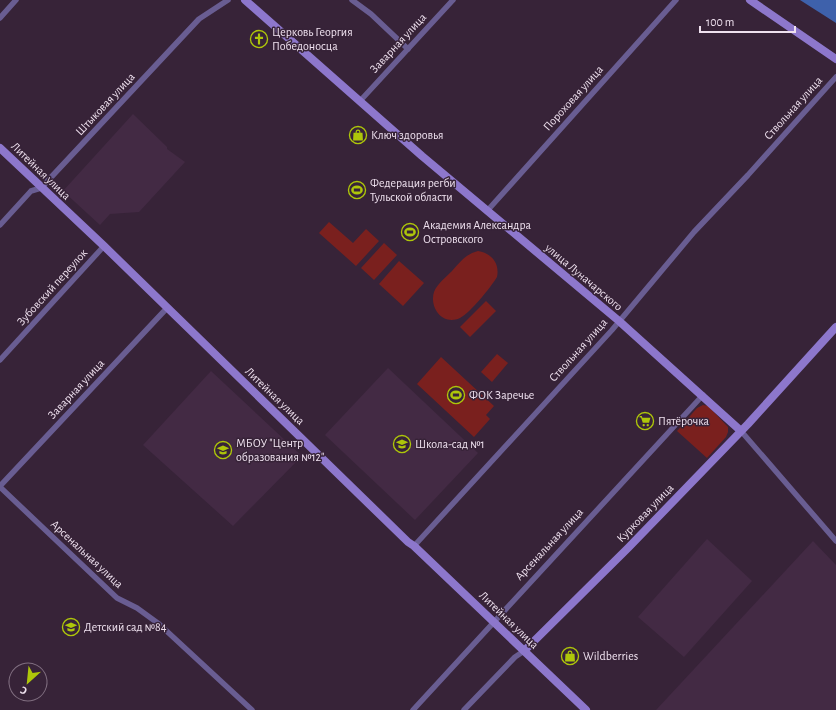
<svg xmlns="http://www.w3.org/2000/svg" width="836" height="710" font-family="'Alegreya Sans',sans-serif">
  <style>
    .built { fill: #432a44 }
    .green { fill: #7a201e }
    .water { fill: #3e61ab }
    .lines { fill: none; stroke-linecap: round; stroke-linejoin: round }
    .street { stroke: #695d92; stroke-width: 5.5 }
    .secondary { stroke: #8d77cc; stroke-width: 8 }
    .labels { text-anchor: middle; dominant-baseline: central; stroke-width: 3; stroke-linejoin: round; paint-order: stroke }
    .poi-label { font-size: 12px; fill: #efe1ef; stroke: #372338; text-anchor: start }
    .street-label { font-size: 12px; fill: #efe1ef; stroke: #372338 }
  </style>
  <rect width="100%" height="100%" fill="#372338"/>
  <g class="built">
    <polygon points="133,114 167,147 167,149 185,162 139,212 110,214 100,225 63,191"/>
    <polygon points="388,368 478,453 415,520 325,435"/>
    <polygon points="211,371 302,456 233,526 143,445"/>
    <polygon points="707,539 752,581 684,657 638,617"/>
    <polygon points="813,541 836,565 836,710 656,710"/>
  </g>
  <g class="green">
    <polygon points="329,222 353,243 366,229 379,241 356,266 319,233"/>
    <polygon points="384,243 397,255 374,280 361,268"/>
    <path d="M478 251C491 253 500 263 497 277 491 287 470 313 460 318 443 326 429 308 434 292 437 284 446 277 452 271 460 262 466 254 478 251Z"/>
    <polygon points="399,261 424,283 403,306 379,284"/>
    <polygon points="486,301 496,311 470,337 460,327"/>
    <polygon points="497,354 508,363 492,382 481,372"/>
    <polygon points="441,357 494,406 486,415 490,419 474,437 417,384"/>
    <polygon points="703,405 708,406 728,427 728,432 726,437 707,458 677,431 697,408"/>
  </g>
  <polygon class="water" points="800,0 836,0 836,23"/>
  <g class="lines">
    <g class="street">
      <polyline points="352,0 371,14 408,49"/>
      <polyline points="0,18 16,0"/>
      <polyline points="360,101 453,0"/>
      <polyline points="487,211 676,0"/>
      <polyline points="0,225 31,191 41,188 199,19 228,0"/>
      <polyline points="0,360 104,246"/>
      <polyline points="741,431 836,541"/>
      <polyline points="0,486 167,308"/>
      <polyline points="0,487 117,598 137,608 159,624 252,710"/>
      <polyline points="414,546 612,330 694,232 748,175 836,77"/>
      <polyline points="413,710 703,395"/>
      <polyline points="464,710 515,657 524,651"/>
    </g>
    <g class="secondary">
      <polyline points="245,0 422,156 619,321 741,431"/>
      <polyline points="750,0 836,59"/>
      <polyline points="0,148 104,246 408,542 414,546 586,710"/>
      <polyline points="524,651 628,548 748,424 836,327"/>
    </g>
  </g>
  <defs>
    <g id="church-ring" transform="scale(0.9)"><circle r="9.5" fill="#372338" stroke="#aec60a" stroke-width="1.5"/><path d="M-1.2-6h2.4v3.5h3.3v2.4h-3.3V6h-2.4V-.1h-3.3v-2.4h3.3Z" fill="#aec60a"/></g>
    <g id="shop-ring" transform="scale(0.9)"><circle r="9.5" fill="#372338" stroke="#aec60a" stroke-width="1.5"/><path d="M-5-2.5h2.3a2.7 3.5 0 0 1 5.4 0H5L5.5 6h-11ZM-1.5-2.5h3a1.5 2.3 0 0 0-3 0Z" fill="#aec60a"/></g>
    <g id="stadium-ring" transform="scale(0.9)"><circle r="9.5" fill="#372338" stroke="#aec60a" stroke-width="1.5"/><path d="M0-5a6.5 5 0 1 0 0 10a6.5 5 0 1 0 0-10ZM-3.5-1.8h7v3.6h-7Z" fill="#aec60a"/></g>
    <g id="supermarket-ring" transform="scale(0.9)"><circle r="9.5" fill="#372338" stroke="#aec60a" stroke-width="1.5"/><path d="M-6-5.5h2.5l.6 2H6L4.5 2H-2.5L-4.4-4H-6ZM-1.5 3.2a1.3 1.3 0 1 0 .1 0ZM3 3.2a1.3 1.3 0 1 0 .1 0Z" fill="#aec60a"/></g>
    <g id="school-ring" transform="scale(0.9)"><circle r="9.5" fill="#372338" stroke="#aec60a" stroke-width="1.5"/><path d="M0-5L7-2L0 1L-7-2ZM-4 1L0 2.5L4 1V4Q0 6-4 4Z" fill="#aec60a"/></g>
  </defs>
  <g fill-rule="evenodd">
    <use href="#church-ring" x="259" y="39"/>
    <use href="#shop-ring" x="358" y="135"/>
    <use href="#stadium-ring" x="357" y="190"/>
    <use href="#stadium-ring" x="410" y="232"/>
    <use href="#stadium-ring" x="456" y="395"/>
    <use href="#supermarket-ring" x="645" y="421"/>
    <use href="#school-ring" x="402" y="444"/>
    <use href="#school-ring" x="223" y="450"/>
    <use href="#school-ring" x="71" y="627"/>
    <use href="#shop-ring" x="570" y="656"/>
  </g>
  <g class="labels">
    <g class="poi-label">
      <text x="272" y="32">Церковь Георгия<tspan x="272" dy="14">Победоносца</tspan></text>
      <text x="371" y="135">Ключ здоровья</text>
      <text x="370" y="183">Федерация регби<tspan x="370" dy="14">Тульской области</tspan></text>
      <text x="423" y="225">Академия Александра<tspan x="423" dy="14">Островского</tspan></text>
      <text x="469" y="395">ФОК Заречье</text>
      <text x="658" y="421">Пятёрочка</text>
      <text x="236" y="443">МБОУ "Центр<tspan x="236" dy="14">образования №12"</tspan></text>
      <text x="415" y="444">Школа-сад №1</text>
      <text x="84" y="627">Детский сад №84</text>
      <text x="583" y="656">Wildberries</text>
    </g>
    <g class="street-label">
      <text transform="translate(398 43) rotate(-47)">Заварная улица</text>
      <text transform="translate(573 98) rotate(-48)">Пороховая улица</text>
      <text transform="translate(105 104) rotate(-47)">Штыковая улица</text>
      <text transform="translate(793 108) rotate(-48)">Ствольная улица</text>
      <text transform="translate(41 171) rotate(44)">Литейная улица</text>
      <text transform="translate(584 277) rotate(40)">улица Луначарского</text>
      <text transform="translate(52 287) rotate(-48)">Зубовский переулок</text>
      <text transform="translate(578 350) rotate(-48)">Ствольная улица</text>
      <text transform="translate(76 389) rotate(-47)">Заварная улица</text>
      <text transform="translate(275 396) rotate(44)">Литейная улица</text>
      <text transform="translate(645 513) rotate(-46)">Курковая улица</text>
      <text transform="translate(549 544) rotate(-47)">Арсенальная улица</text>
      <text transform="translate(87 554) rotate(43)">Арсенальная улица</text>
      <text transform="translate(509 620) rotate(44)">Литейная улица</text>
    </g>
  </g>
  <g transform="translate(28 682) rotate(207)"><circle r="19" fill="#372338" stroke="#816f81"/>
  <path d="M0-3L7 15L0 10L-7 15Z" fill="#aec60a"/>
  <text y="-6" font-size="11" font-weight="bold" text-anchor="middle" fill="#efe1ef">С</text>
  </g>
  <path d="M700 26v6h95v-6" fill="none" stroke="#efe1ef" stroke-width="2"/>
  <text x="706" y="26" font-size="12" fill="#efe1ef" stroke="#372338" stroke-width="3" paint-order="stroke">100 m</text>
</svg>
